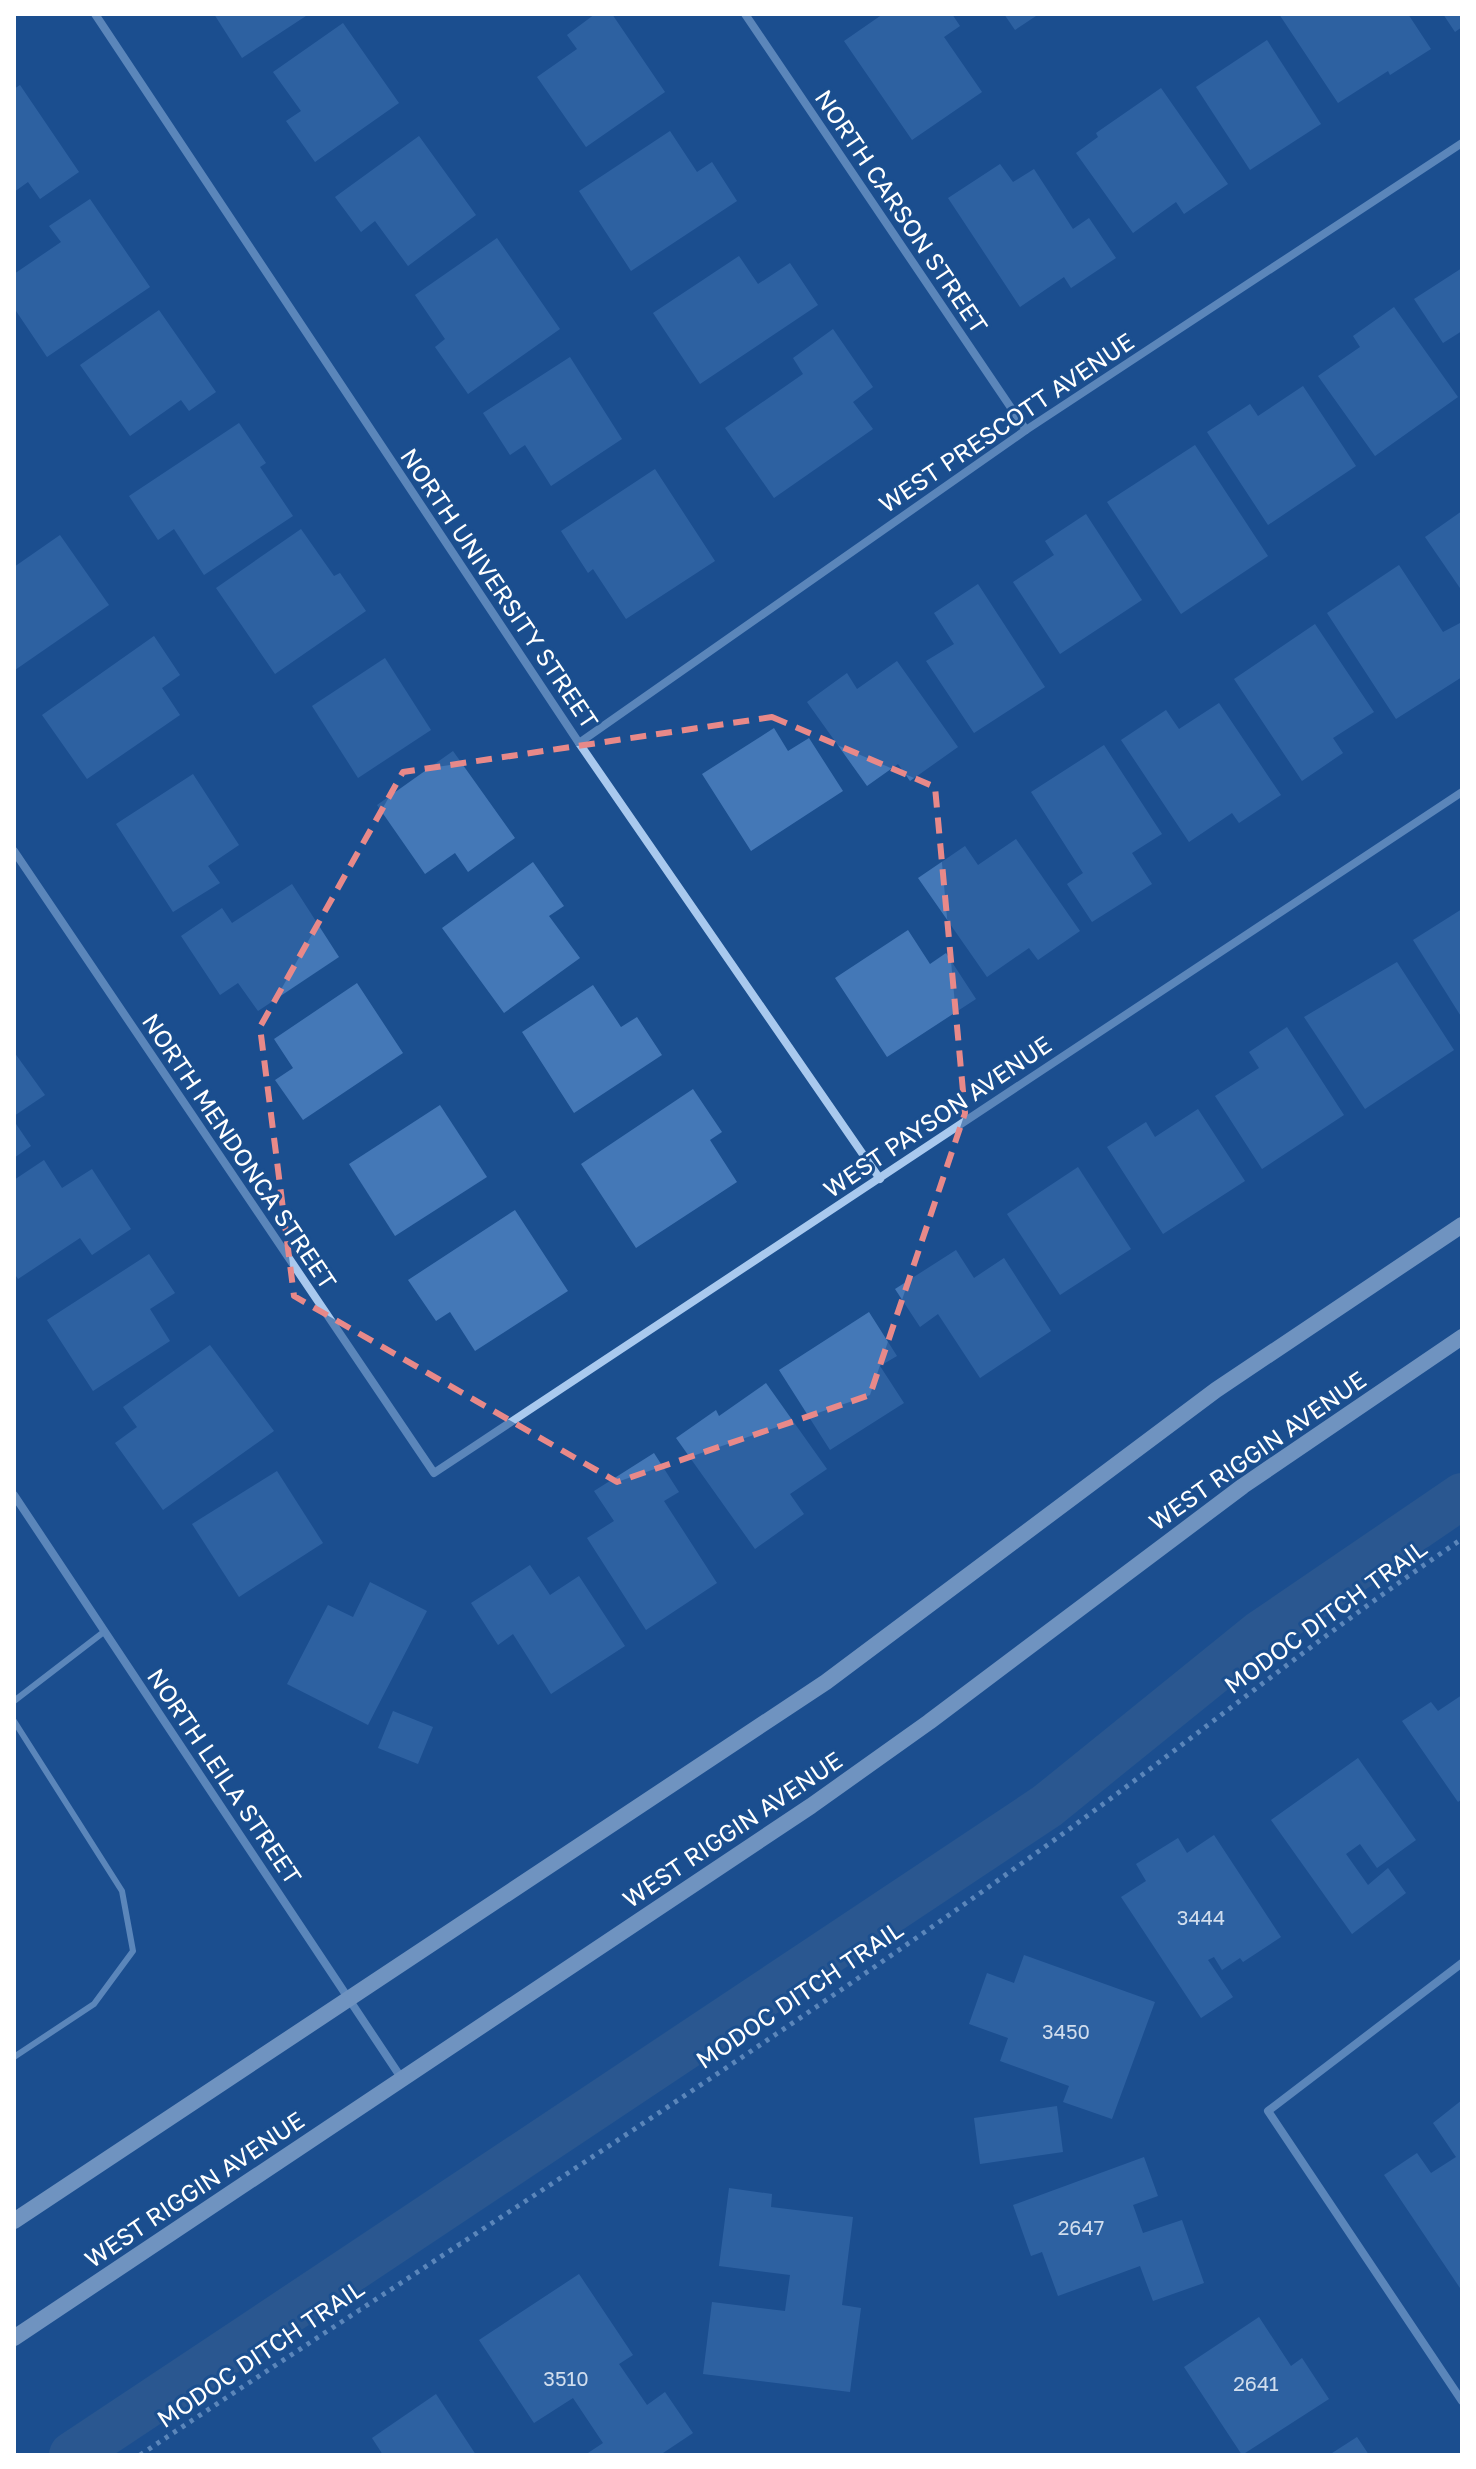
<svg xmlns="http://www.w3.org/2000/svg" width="1476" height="2469" font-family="'Golos Text',sans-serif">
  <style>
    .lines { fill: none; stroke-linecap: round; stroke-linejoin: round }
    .canal { stroke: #3c6290; stroke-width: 46 }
    .building { fill: #4478b7 }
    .path { stroke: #a9c9ee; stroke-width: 5; stroke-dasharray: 4 6; stroke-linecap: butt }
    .service { stroke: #a9c9ee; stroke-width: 6 }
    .minor { stroke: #a9c9ee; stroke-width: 8 }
    .secondary { stroke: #d6e6fa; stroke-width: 16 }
    .marked { fill: none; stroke: #e88989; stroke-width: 6; stroke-dasharray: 16 10; stroke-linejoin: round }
    .labels { text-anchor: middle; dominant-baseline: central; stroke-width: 6; stroke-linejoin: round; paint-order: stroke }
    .number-label { font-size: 20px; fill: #d0dded }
    .street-label { font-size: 24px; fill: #fff; stroke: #1b4f8f }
  </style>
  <rect width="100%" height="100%" fill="#1b4f8f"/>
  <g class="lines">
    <polyline class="canal" points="72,2455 1047,1806 1261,1633 1462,1496"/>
  </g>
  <g class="building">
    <polygon points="214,14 309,14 242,58"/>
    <polygon points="595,14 612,14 665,92 586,147 537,77 577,49 567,35"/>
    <polygon points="883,14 952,14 960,26 944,37 982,92 912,140 844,41"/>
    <polygon points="1004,14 1039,14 1015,30"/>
    <polygon points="1279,14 1408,14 1431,49 1390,75 1388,71 1338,103"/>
    <polygon points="1443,14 1462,14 1462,27 1455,32"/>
    <polygon points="343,23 399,103 315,162 286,121 301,111 273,72"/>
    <polygon points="1267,40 1321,124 1250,170 1196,87"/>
    <polygon points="20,85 79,172 40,199 28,182 14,192 14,89"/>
    <polygon points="1161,88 1228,184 1184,214 1176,202 1133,233 1076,153 1098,137 1096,133"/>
    <polygon points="670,131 697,172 712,162 737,201 631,271 579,191"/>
    <polygon points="419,136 476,215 408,266 375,221 361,232 335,197"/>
    <polygon points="1000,164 1013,182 1034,169 1073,229 1089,218 1116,258 1071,288 1064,277 1020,307 948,198"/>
    <polygon points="90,199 150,287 47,357 14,308 14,274 61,242 49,226"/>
    <polygon points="497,238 560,329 468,394 435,347 445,339 415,295"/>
    <polygon points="739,256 758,284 790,263 818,305 700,384 653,313"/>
    <polygon points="1462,268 1462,331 1443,343 1414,299"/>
    <polygon points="1394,307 1458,397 1375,456 1318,376 1360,347 1353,336"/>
    <polygon points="159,310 216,392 189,411 181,400 130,436 80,365"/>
    <polygon points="833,329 873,387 853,402 873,429 774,498 725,428 803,374 793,358"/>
    <polygon points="570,357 622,439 551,486 525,445 510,455 483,413"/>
    <polygon points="1303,386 1356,466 1268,525 1207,432 1250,404 1258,416"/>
    <polygon points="239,423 266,463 260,467 293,516 204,575 174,529 158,540 129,496"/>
    <polygon points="1195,445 1268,556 1181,614 1107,502"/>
    <polygon points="655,469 715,561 626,619 593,569 588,573 561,531"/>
    <polygon points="1462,511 1462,591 1425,537"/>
    <polygon points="1086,514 1142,600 1060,654 1013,582 1054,555 1045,541"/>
    <polygon points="301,529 334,576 340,573 366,611 275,674 216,588"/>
    <polygon points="60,535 109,605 15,670 14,567"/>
    <polygon points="1399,565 1443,632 1462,622 1462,677 1396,719 1327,613"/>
    <polygon points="978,584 1045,687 974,733 926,661 954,644 934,613"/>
    <polygon points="1315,624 1374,712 1333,738 1343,753 1302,781 1234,679"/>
    <polygon points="154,636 180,675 162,688 180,715 87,779 42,715"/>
    <polygon points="385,658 431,730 358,778 312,706"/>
    <polygon points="897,661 958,747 910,781 898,764 867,786 807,702 847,673 857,689"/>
    <polygon points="1219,703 1281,795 1239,823 1232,813 1189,842 1121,740 1166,710 1179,729"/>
    <polygon points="774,728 788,751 809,738 843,791 751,851 702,774"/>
    <polygon points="1104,745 1162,834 1132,853 1152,884 1092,922 1067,884 1083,873 1031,792"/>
    <polygon points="453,751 515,838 468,872 455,853 425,874 377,805"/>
    <polygon points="193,774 239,845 208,866 220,883 173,912 116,824"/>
    <polygon points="1016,839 1080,931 1038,960 1029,948 987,977 918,878 965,846 978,865"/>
    <polygon points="533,862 564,906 549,916 580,958 504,1013 442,928"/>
    <polygon points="292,884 339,957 258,1011 238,983 220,995 181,936 222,908 232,923"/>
    <polygon points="1462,909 1462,1018 1413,940"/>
    <polygon points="908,930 930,964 946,953 976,999 887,1057 835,978"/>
    <polygon points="1397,962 1454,1050 1365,1109 1304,1017"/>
    <polygon points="357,983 403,1053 303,1120 275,1080 293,1068 274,1039"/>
    <polygon points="593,985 621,1027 637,1017 662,1055 574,1113 522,1032"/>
    <polygon points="1287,1027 1344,1115 1262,1169 1215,1096 1259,1068 1249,1052"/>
    <polygon points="14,1052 45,1095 14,1116"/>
    <polygon points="693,1089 722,1132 710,1140 737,1182 636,1248 581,1164"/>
    <polygon points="440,1105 487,1177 395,1236 349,1164"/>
    <polygon points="1198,1109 1245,1181 1163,1234 1107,1147 1146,1122 1155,1137"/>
    <polygon points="14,1121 31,1146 14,1158"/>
    <polygon points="44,1160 62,1188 92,1169 131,1229 92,1255 80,1238 18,1279 14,1273 14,1180"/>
    <polygon points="1078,1167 1131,1249 1060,1295 1007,1214"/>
    <polygon points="515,1210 568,1291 475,1351 450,1312 436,1321 408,1280"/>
    <polygon points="956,1250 974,1278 1004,1258 1051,1331 980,1378 938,1314 920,1327 895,1289"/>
    <polygon points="149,1254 175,1293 150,1309 170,1341 93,1391 47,1320"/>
    <polygon points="869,1312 897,1356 880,1366 904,1403 830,1450 779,1370"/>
    <polygon points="210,1345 274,1431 163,1510 115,1443 137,1427 123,1407"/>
    <polygon points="766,1383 827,1469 790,1494 804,1514 755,1549 676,1438 716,1410 719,1416"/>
    <polygon points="654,1453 679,1492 664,1501 717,1583 646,1630 587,1538 614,1521 594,1491"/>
    <polygon points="277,1471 323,1543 239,1597 192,1524"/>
    <polygon points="530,1565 550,1595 579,1576 625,1646 551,1694 513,1634 498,1645 471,1603"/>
    <polygon points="370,1582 427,1611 368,1725 287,1684 328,1605 353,1617"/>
    <polygon points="1462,1695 1462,1799 1458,1802 1402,1721 1431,1702 1438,1711"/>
    <polygon points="393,1711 433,1727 418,1764 378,1748"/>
    <polygon points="1358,1758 1416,1840 1377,1868 1360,1844 1346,1854 1368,1885 1388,1868 1406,1893 1352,1934 1271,1820"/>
    <polygon points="1214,1835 1281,1937 1243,1962 1240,1958 1222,1970 1214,1957 1208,1960 1233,1997 1201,2018 1121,1897 1146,1881 1136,1864 1178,1838 1187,1853"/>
    <polygon points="1024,1955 1155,2002 1112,2119 1063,2102 1069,2086 1000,2061 1008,2038 969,2024 987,1973 1014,1983"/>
    <polygon points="1462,2100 1462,2291 1384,2175 1417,2153 1431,2173 1456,2157 1433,2123"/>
    <polygon points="1057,2106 1063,2152 980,2164 974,2118"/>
    <polygon points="1144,2157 1158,2196 1133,2205 1143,2233 1182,2220 1204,2283 1153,2301 1140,2266 1058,2296 1042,2252 1031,2256 1013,2205"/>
    <polygon points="729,2188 772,2194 771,2207 853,2217 842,2305 861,2308 850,2392 703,2374 712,2302 785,2311 790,2275 719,2266"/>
    <polygon points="579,2274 633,2355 619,2364 647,2405 665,2392 693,2433 660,2455 585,2455 603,2443 573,2398 534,2423 479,2340"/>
    <polygon points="1259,2317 1291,2366 1302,2358 1329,2399 1242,2455 1184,2367"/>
    <polygon points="436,2394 476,2455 383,2455 372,2438"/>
    <polygon points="1357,2437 1369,2455 1329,2455"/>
  </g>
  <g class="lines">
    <path class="path" d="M140 2455C440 2255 746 2062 1039 1851 1181 1749 1317 1637 1462 1539"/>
    <g class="service">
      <polyline points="14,1701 105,1631"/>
      <polyline points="14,1721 122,1891 133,1951 94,2004 14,2057"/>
    </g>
    <g class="minor">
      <polyline points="95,14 579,743 880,1179"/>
      <polyline points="745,14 1026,430"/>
      <polyline points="579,743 1026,430 1462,143"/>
      <polyline points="14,851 434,1473 1462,792"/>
      <polyline points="14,1495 402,2079"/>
      <polyline points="1462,1963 1268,2111 1462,2401"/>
    </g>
    <g class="secondary">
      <polyline points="14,2221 826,1682 1216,1390 1462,1225"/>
      <polyline points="14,2338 811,1806 929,1722 1243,1486 1462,1337"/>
    </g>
  </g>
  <path d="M0 0H1476V2469H0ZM772 717 935 787 965 1113 870 1395 617 1482 294 1296 260 1027 403 772Z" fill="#1b4f8f" fill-opacity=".55" fill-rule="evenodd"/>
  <path class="marked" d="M772 717 935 787 965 1113 870 1395 617 1482 294 1296 260 1027 403 772Z"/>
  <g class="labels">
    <g class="number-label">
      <text x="1201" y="1917">3444</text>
      <text x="1066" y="2031">3450</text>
      <text x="1081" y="2227">2647</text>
      <text x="566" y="2378">3510</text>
      <text x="1256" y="2383">2641</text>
    </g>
    <g class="street-label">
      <text transform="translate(902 211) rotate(56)">NORTH CARSON STREET</text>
      <text transform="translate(1006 422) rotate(-34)">WEST PRESCOTT AVENUE</text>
      <text transform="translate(500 588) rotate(56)">NORTH UNIVERSITY STREET</text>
      <text transform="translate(937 1116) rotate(-34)">WEST PAYSON AVENUE</text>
      <text transform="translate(240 1151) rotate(56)">NORTH MENDONCA STREET</text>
      <text transform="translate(1257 1450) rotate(-35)">WEST RIGGIN AVENUE</text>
      <text transform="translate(1325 1616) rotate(-36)">MODOC DITCH TRAIL</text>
      <text transform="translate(225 1776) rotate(56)">NORTH LEILA STREET</text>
      <text transform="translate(732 1829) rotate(-34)">WEST RIGGIN AVENUE</text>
      <text transform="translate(799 1994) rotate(-34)">MODOC DITCH TRAIL</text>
      <text transform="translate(194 2189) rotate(-34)">WEST RIGGIN AVENUE</text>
      <text transform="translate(260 2353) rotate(-34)">MODOC DITCH TRAIL</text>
    </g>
  </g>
  <rect width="1476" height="2469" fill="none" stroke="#ffffff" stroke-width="32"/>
</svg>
